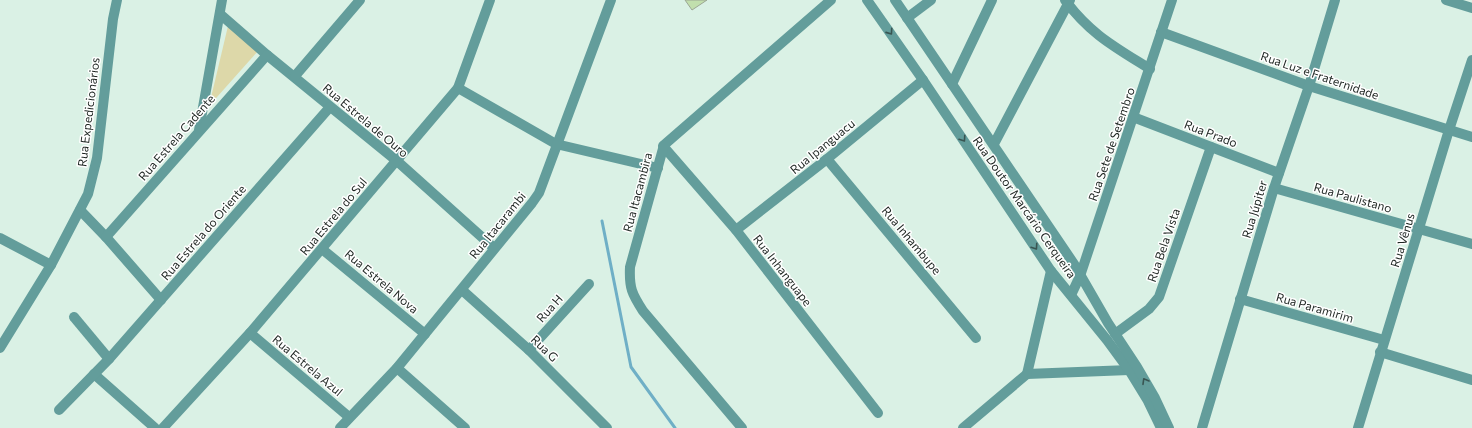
<svg xmlns="http://www.w3.org/2000/svg" width="1472" height="428" font-family="Commissioner,sans-serif">
  <style>
    .green { fill: #ddd8a9 }
    .lines { fill: none; stroke-linecap: round; stroke-linejoin: round }
    .stream { stroke: #6fafc6; stroke-width: 3 }
    .building { fill: #c1dfad; stroke: #9ba694 }
    .minor { stroke: #639d9b; stroke-width: 10 }
    .tertiary { stroke: #639d9b; stroke-width: 10 }
    .oneway { stroke: #395552 }
    .labels { text-anchor: middle; dominant-baseline: central; stroke-width: 3; stroke-linejoin: round; paint-order: stroke }
    .street-label { font-size: 12px; fill: #1d2521; stroke: #fff }
  </style>
  <rect width="100%" height="100%" fill="#daf1e5"/>
  <polygon class="green" points="228,26 259,50 209,106"/>
  <g class="lines">
    <polyline class="stream" points="602,221 631,367 675,428"/>
  </g>
  <polygon class="building" points="685,0 707,0 692,10"/>
  <g class="lines">
    <g class="minor">
      <path d="M1065 0C1090 34 1115 47 1150 69"/>
      <polyline points="1446,0 1472,8"/>
      <polyline points="220,14 267,55 397,161 494,248"/>
      <polyline points="907,18 931,0"/>
      <polyline points="1161,32 1309,86 1472,137"/>
      <polyline points="295,76 360,0"/>
      <polyline points="952,84 992,0"/>
      <polyline points="458,88 556,144 658,168"/>
      <polyline points="1133,117 1279,173"/>
      <polyline points="199,130 222,0"/>
      <polyline points="994,144 1070,0"/>
      <polyline points="663,146 736,230 878,413"/>
      <polyline points="827,159 976,338"/>
      <polyline points="1274,188 1472,244"/>
      <polyline points="80,210 106,237 161,300"/>
      <polyline points="736,230 827,159 923,80"/>
      <polyline points="106,237 267,55"/>
      <polyline points="0,238 51,265"/>
      <polyline points="322,249 425,334"/>
      <polyline points="1051,271 1027,374 1129,370"/>
      <polyline points="462,290 529,350 607,428"/>
      <polyline points="1071,295 1080,276 1172,0"/>
      <polyline points="1240,299 1384,340"/>
      <polyline points="74,317 109,359"/>
      <polyline points="250,333 349,417"/>
      <polyline points="1115,334 1149,309 1159,297 1211,147"/>
      <polyline points="0,348 51,265 88,194 97,158 113,19 117,0"/>
      <polyline points="529,350 589,284"/>
      <polyline points="1380,352 1472,380"/>
      <polyline points="397,368 465,428"/>
      <polyline points="94,374 155,428"/>
      <polyline points="59,410 109,359 330,107"/>
      <polyline points="163,428 250,333 458,88 490,0"/>
      <polyline points="340,428 397,368 532,203 539,193 611,0"/>
      <path d="M742 428 643 311C632 294 629 288 630 267L664 145 831 0"/>
      <polyline points="963,428 1027,374"/>
      <polyline points="1202,428 1274,188 1309,86 1335,0"/>
      <polyline points="1358,428 1449,130 1472,60"/>
    </g>
    <g class="tertiary">
      <polyline points="867,0 923,80 1051,271 1107,340 1129,370 1148,401 1161,428"/>
      <polyline points="895,0 1074,264 1108,323 1137,367 1155,398 1169,428"/>
    </g>
  </g>
  <defs><path id="oneway-chevron" d="M-2-3.5L2.5 0L-2 3.5" fill="none" stroke-width="1.6" stroke-linecap="round" stroke-linejoin="round"/></defs>
  <g class="oneway">
    <use href="#oneway-chevron" transform="translate(890 32) rotate(55)"/>
    <use href="#oneway-chevron" transform="translate(963 139) rotate(56)"/>
    <use href="#oneway-chevron" transform="translate(1035 247) rotate(56)"/>
    <use href="#oneway-chevron" transform="translate(1145 381) rotate(-120)"/>
  </g>
  <g class="labels">
    <g class="street-label">
      <text transform="translate(1320 75) rotate(19)">Rua Luz e Fraternidade</text>
      <text transform="translate(88 112) rotate(-83)">Rua Expedicionários</text>
      <text transform="translate(366 120) rotate(40)">Rua Estrela de Ouro</text>
      <text transform="translate(1211 133) rotate(21)">Rua Prado</text>
      <text transform="translate(176 137) rotate(-49)">Rua Estrela Cadente</text>
      <text transform="translate(1111 144) rotate(-71)">Rua Sete de Setembro</text>
      <text transform="translate(822 146) rotate(-39)">Rua Ipanguacu</text>
      <text transform="translate(637 192) rotate(-75)">Rua Itacambira</text>
      <text transform="translate(1353 197) rotate(16)">Rua Paulistano</text>
      <text transform="translate(1025 207) rotate(55)">Rua Doutor Marcário Cerqueira</text>
      <text transform="translate(1254 209) rotate(-73)">Rua Júpiter</text>
      <text transform="translate(333 216) rotate(-50)">Rua Estrela do Sul</text>
      <text transform="translate(497 225) rotate(-51)">Rua Itacarambi</text>
      <text transform="translate(203 232) rotate(-49)">Rua Estrela do Oriente</text>
      <text transform="translate(912 240) rotate(50)">Rua Inhambupe</text>
      <text transform="translate(1402 240) rotate(-73)">Rua Vênus</text>
      <text transform="translate(1163 245) rotate(-71)">Rua Bela Vista</text>
      <text transform="translate(783 270) rotate(52)">Rua Inhanguape</text>
      <text transform="translate(382 281) rotate(40)">Rua Estrela Nova</text>
      <text transform="translate(1315 307) rotate(16)">Rua Paramirim</text>
      <text transform="translate(549 308) rotate(-48)">Rua H</text>
      <text transform="translate(545 348) rotate(44)">Rua G</text>
      <text transform="translate(308 365) rotate(40)">Rua Estrela Azul</text>
    </g>
  </g>
</svg>
